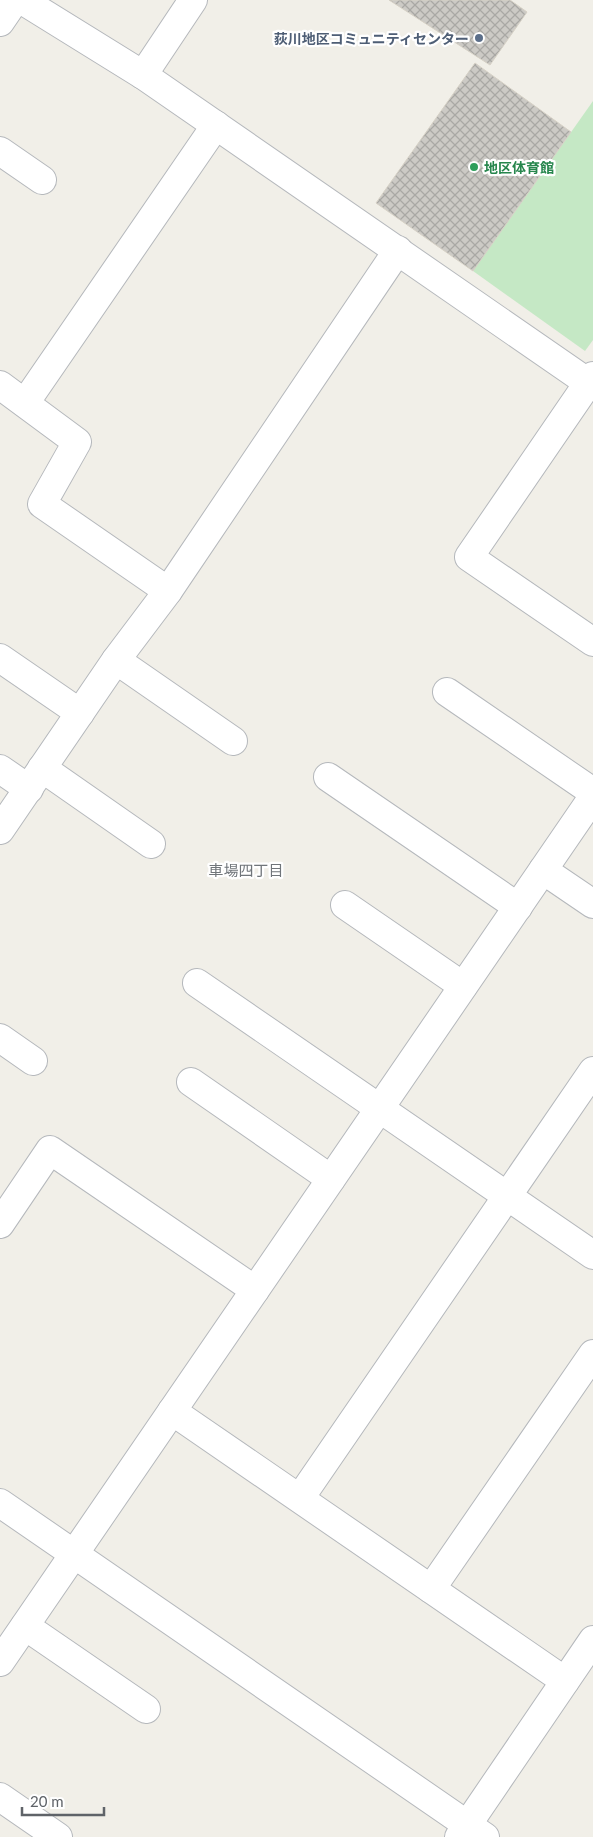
<svg xmlns="http://www.w3.org/2000/svg" width="593" height="1837" font-family="Lato,'Noto Sans JP',sans-serif">
  <style>
    .green { fill: #c5e8c5 }
    .building { fill: url(#building-cross-hatch); stroke: #d6d1c6 }
    .lines { fill: none; stroke-linecap: round; stroke-linejoin: round }
    .minor-casing { stroke: #b5b8bc; stroke-width: 30 }
    .minor { stroke: #fff; stroke-width: 28 }
    .service-dot { fill: #5c6f8a; stroke: #fff; stroke-width: 2 }
    .leisure-dot { fill: #2e9e5b; stroke: #fff; stroke-width: 2 }
    .labels { text-anchor: middle; dominant-baseline: central; stroke-width: 4.5; stroke-linejoin: round; paint-order: stroke }
    .service-label { font-size: 14px; font-weight: bold; fill: #4e5e75; stroke: #fff; text-anchor: end }
    .leisure-label { font-size: 14px; font-weight: bold; fill: #27864d; stroke: #fff; text-anchor: start }
    .neighbourhood-label { font-size: 15px; fill: #70757a; stroke: #fff }
  </style>
  <defs>
    <pattern id="building-cross-hatch" width="8" height="8" patternUnits="userSpaceOnUse" patternTransform="scale(1.25)"><rect width="8" height="8" fill="#cccac5"/><path d="M0 0l8 8M0 8l8-8" fill="none" stroke="#a9a8a4"/></pattern>
  </defs>
  <rect width="100%" height="100%" fill="#f1efe8"/>
  <polygon class="green" points="593,101 593,340 585,351 473,271"/>
  <g class="building">
    <polygon points="389,0 510,0 527,12 490,65"/>
    <polygon points="475,63 571,132 473,271 376,203"/>
  </g>
  <g class="lines">
    <g class="minor-casing">
      <g id="minor">
        <polyline points="22,0 143,75 593,386"/>
        <polyline points="0,22 15,0"/>
        <polyline points="143,75 193,0"/>
        <polyline points="0,151 42,180"/>
        <polyline points="593,376 469,557 593,642"/>
        <polyline points="0,385 77,442 42,504 168,591"/>
        <polyline points="25,403 216,125"/>
        <polyline points="0,658 80,713"/>
        <polyline points="116,660 233,741"/>
        <polyline points="447,692 593,792"/>
        <polyline points="42,768 151,844"/>
        <polyline points="0,769 29,789"/>
        <polyline points="328,777 518,907"/>
        <polyline points="0,830 116,660 168,591 398,250"/>
        <polyline points="543,870 593,904"/>
        <polyline points="345,905 463,986"/>
        <polyline points="197,983 593,1255"/>
        <polyline points="0,1038 33,1061"/>
        <polyline points="191,1082 331,1179"/>
        <polyline points="0,1224 50,1150 255,1290"/>
        <polyline points="172,1411 565,1681"/>
        <polyline points="300,1498 593,1071"/>
        <polyline points="0,1503 485,1837"/>
        <polyline points="431,1589 593,1354"/>
        <polyline points="25,1626 146,1709"/>
        <polyline points="0,1662 593,797"/>
        <polyline points="0,1797 58,1837"/>
        <polyline points="459,1837 593,1640"/>
      </g>
    </g>
    <use href="#minor" class="minor"/>
  </g>
  <circle class="service-dot" cx="479" cy="38" r="5"/>
  <circle class="leisure-dot" cx="474" cy="167" r="5"/>
  <g class="labels">
    <g class="service-label">
      <text x="469" y="38">荻川地区コミュニティセンター</text>
    </g>
    <g class="leisure-label">
      <text x="484" y="167">地区体育館</text>
    </g>
    <g class="neighbourhood-label">
      <text x="246" y="870">車場四丁目</text>
    </g>
  </g>
  <path d="M22 1807v8h82v-8" fill="none" stroke="#5f6368" stroke-width="2.5"/>
  <text x="30" y="1807" font-size="15" fill="#5f6368" stroke="#ffffff" stroke-width="4" paint-order="stroke">20 m</text>
</svg>
